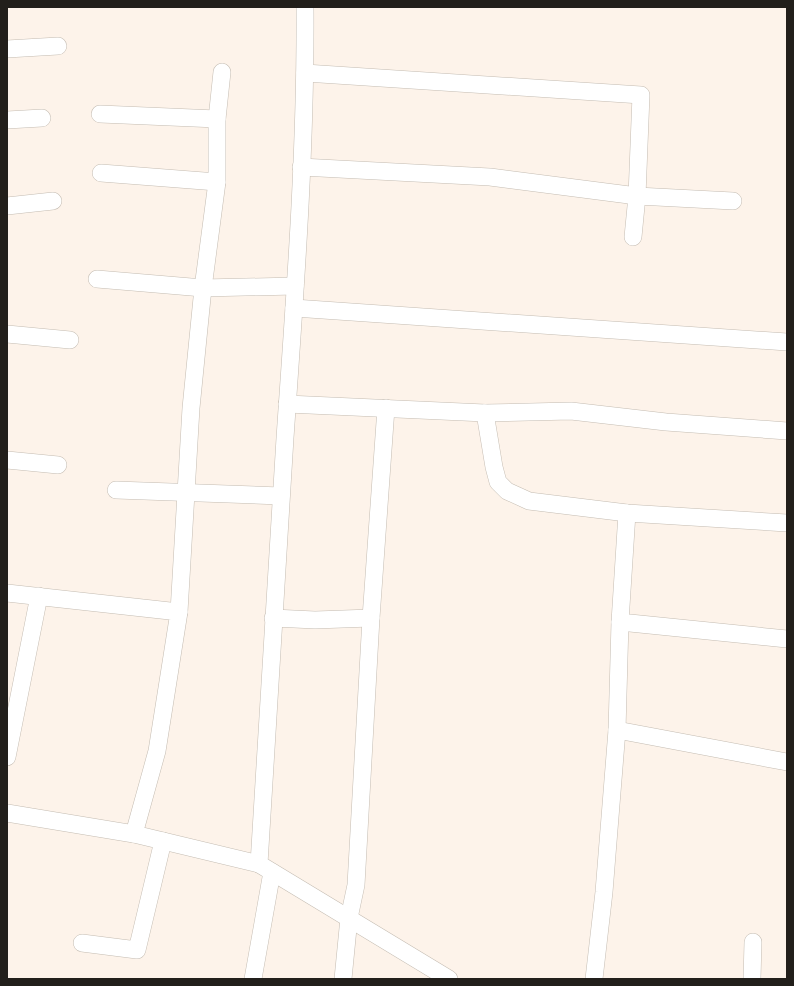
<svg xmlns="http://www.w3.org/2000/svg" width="794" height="986" font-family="'Alegreya Sans',sans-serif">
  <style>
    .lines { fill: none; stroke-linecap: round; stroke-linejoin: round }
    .minor-casing { stroke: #c4bcb2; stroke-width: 18 }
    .minor { stroke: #fff; stroke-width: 17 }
  </style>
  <rect width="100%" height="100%" fill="#fdf3ea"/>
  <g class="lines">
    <g class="minor-casing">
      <g id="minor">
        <path d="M305 7C306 151 295 294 285 438 275 580 267 722 259 864L449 979"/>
        <polyline points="7,49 58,46"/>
        <polyline points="305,73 641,95 637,196 633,237"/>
        <polyline points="100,114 217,119"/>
        <polyline points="7,120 42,118"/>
        <polyline points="301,167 490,177 637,196 733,201"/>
        <polyline points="101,173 217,182"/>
        <polyline points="7,206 53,201"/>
        <polyline points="97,279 203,288 295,286"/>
        <polyline points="294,308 787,342"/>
        <polyline points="7,334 70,340"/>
        <polyline points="287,404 485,413 571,411 666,422 787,431"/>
        <polyline points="485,413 494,467 498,482 507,491 529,501 627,513 787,523"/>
        <polyline points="7,460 58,465"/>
        <polyline points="116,490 281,496"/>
        <polyline points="627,513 620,622 787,639"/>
        <polyline points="7,593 179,612 157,751 134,834 259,864"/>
        <polyline points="179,612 191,408 203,288 217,182 217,119 222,72"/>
        <polyline points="273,618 315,620 371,618"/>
        <polyline points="617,730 787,762"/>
        <polyline points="7,757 39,596"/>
        <polyline points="7,813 134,834"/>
        <polyline points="82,943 137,950 163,841"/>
        <polyline points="253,979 272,872"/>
        <polyline points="343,979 349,918 356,885 371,618 386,408"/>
        <polyline points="594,979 604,892 617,730 620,622"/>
        <polyline points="752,979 753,942"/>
      </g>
    </g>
    <use href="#minor" class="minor"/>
  </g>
  <rect width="794" height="986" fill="none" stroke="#221f1b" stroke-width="16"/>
</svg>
